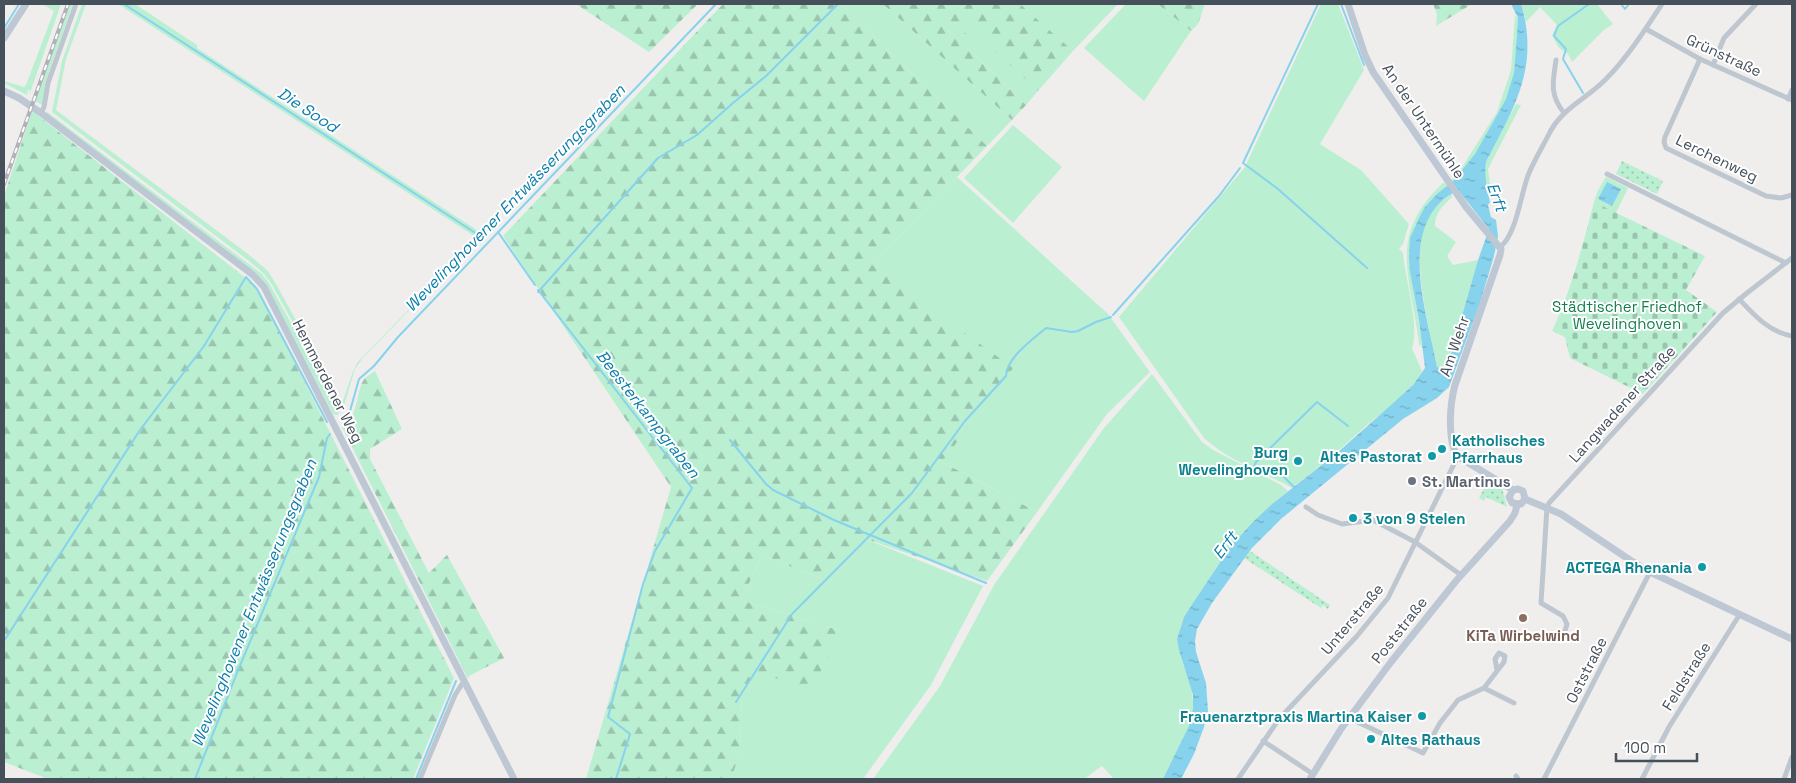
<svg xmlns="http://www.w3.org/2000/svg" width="1796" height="783" font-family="'Space Grotesk',sans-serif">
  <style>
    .grass { fill: #baefd2 }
    .forest { fill: url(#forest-firs) }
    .cemetery { fill: url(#cemetery-stones) }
    .park { fill: url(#park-dots) }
    .water { fill: url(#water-ripples); fill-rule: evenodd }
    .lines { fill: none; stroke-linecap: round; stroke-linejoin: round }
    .stream { stroke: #87d2ed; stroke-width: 2 }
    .street { stroke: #bec7d0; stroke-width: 5 }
    .secondary { stroke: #bec8d5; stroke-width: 7 }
    .rail-casing { stroke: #b0b2b8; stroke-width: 4 }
    .rail { stroke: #fff; stroke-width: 2; stroke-dasharray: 5.5; stroke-linecap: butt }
    .culture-dot { fill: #0f9aa8; stroke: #fff; stroke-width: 2 }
    .worship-dot { fill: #6b7280; stroke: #fff; stroke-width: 2 }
    .education-dot { fill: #8d6e63; stroke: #fff; stroke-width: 2 }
    .labels { text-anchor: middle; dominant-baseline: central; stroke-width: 4; stroke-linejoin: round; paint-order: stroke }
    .street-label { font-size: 15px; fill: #45505b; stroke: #fff }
    .park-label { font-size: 15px; fill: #157e4f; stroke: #fff }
    .culture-label { font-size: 15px; font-weight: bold; fill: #0d838f; stroke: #fff; text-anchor: end }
    .worship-label { font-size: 15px; font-weight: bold; fill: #5b616d; stroke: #fff; text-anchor: start }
    .education-label { font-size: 15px; font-weight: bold; fill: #785e54; stroke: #fff }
    .water-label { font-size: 16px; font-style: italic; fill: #0a7faa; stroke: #fff }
  </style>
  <defs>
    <pattern id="forest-firs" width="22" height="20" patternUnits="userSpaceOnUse" patternTransform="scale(1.25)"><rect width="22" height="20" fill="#baefd2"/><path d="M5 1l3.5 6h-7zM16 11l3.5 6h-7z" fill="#99c4ad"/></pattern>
    <pattern id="cemetery-stones" width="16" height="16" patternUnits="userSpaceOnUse" patternTransform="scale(1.25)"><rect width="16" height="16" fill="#baefd2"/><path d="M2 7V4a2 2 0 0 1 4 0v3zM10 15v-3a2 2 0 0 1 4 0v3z" fill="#99c4ad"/></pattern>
    <pattern id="park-dots" width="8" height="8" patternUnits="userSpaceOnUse" patternTransform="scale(1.25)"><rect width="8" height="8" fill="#baefd2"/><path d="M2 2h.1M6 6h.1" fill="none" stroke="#99c4ad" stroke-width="1.8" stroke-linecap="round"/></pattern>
    <pattern id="water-ripples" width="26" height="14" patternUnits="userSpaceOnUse" patternTransform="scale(1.25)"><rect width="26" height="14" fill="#87d2ed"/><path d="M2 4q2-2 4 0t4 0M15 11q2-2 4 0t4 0" fill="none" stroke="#70adc3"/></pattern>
  </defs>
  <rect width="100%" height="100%" fill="#f0eeed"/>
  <g class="grass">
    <polygon points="42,4 61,4 29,96 30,90 28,90 27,95 4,83 4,81 24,87 26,85 54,11"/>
    <polygon points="70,4 73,4 46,81 42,105 35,101"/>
    <polygon points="82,4 86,4 66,59 56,110 248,254 268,271 276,284 342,404 352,374 357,363 475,241 474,236 118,4 135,4 197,45 197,48 203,52 483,234 362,359 355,369 343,409 339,406 271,283 263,273 249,261 52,112 62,61"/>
    <polygon points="841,4 883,4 1012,120 987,146"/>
    <polygon points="1020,4 1118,4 1073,51"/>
    <polygon points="1126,4 1158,4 1191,31 1144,101 1084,48"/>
    <path d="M1321 4H1338L1364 70 1320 144 1361 170 1409 224 1403 244 1399 249 1403 253C1405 278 1420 327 1412 348L1422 371C1411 393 1386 409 1367 425 1343 447 1318 468 1292 488 1264 472 1228 461 1204 438L1119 317 1245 167Z"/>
    <polygon points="1521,4 1597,4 1613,24 1604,30 1572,62 1568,54 1559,48 1552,35 1557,25 1540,7 1526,22"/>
    <polygon points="1515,16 1518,18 1514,74 1506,99 1475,154 1453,181 1452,179 1461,169 1497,112 1511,70"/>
    <polygon points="962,19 1038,91 1026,105 965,45 957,24"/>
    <path d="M1516 104 1521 105 1488 169 1492 198H1489C1486 187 1484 174 1486 162Z"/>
    <polygon points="46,111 262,274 269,283 339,411 338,415 333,414 268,288 47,114"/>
    <polygon points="1013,125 1062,167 1013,223 964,178"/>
    <polygon points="957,177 1108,314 1150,372 1107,414 1037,512 942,462 872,265"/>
    <polygon points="1606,177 1628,188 1616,213 1594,202 1598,190"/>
    <path d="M1444 182 1447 186C1385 239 1418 280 1422 347L1419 344C1411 276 1386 236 1444 182Z"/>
    <path d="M1452 193V197C1443 206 1435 212 1435 226L1456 242 1447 256 1453 265 1478 260 1451 354 1444 369 1437 367C1430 327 1408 256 1428 219 1433 208 1443 200 1452 193Z"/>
    <path d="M1152 374 1202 442 1213 450 1281 485 1288 491 1272 504 1231 546 1184 617C1168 657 1195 672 1193 708 1192 731 1173 758 1163 779H1114L1102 766 1084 779H873L940 686 994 585 1104 428Z"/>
    <polygon points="868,540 983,586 931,685 863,779 731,779 740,753 742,693 756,671 841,631 741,600 762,556 827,580"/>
  </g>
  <g class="forest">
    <polygon points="576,4 698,4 649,52"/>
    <polygon points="723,4 841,4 987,146 872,265 1013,368 942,462 1037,512 987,581 869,540 827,580 762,556 741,600 841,631 811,691 756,671 742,693 740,753 731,779 586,779 671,487 503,236"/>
    <polygon points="883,4 1020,4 1073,51 1038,91 962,20 957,24 971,39 965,45 1026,105 1012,120"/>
    <polygon points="1158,4 1205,4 1198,24 1191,31"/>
    <polygon points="1433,4 1472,4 1436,26 1437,14"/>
    <polygon points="32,111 256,286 454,678 413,779 48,779 4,762 4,196"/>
    <path d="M375 371 402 429 370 449V459L429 573 447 555 504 658 469 676 468 679 342 427C357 421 356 394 363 381 365 377 371 374 375 371Z"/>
  </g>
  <path class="cemetery" d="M1594 202 1705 256 1686 290 1717 312 1643 394 1570 358 1565 337 1552 331C1571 291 1583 244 1594 202Z"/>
  <g class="park">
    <polygon points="1622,161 1663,181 1657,194 1616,174"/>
    <polygon points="1488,481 1502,488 1507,507 1486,497 1484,501 1479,498"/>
    <polygon points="1250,551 1330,605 1328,609 1323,605 1321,608 1244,558"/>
  </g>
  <g class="water">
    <path d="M1511 4H1521C1540 67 1514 108 1486 162 1484 176 1487 189 1490 202L1488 205 1491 217 1496 220 1498 236 1494 256 1480 303 1449 387 1437 398 1403 419 1281 519 1252 548 1212 603 1197 629 1195 641 1196 652 1206 683 1208 711 1204 727 1194 754 1181 779H1163L1189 726 1193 709V695L1179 650 1177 639 1184 617 1193 603 1231 546 1253 522 1272 504 1337 453 1391 405 1413 385 1425 368 1419 320 1410 272 1409 258 1410 238 1419 218 1425 207 1437 194 1453 181 1475 154 1506 99 1514 73 1517 33 1518 18ZM1458 190 1489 229 1478 260 1451 354 1444 369 1437 367C1427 312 1394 222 1458 190Z"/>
    <polygon points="1607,182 1621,189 1612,206 1598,199"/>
  </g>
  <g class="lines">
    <g class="stream">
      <polyline points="124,4 480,236"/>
      <polyline points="1318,4 1243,163 1278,189 1367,268"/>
      <polyline points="1341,4 1364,65"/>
      <polyline points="1621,4 1625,9 1629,4"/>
      <polyline points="4,28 19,4"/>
      <polyline points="1583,93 1563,59 1566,49 1554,36 1558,26 1589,4"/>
      <polyline points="498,232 535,285"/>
      <polyline points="538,290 692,488 655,551 643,584 608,717 630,734 616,779"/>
      <polyline points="538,292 658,158 697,135 733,103 766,76 838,4"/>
      <polyline points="1113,315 1219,196 1240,168"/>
      <polyline points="346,418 350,411 359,379 374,366 398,337 716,4"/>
      <polyline points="730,440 766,484 773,490 834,520 986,583"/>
      <polyline points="1295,488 1282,475 1273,476 1254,466 1256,462 1317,402 1348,426"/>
      <polyline points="4,641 140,430 204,346 246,277 257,289 327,422"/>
      <path d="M736 702 792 614 912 493 965 421 1006 376C1007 357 1032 340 1046 328L1072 332 1078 331 1096 322 1111 317"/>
      <polyline points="195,779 239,668 319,477 327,438 330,434"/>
      <polyline points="416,779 456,681"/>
    </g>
    <g class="street">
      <polyline points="1646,29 1700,59 1792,100"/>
      <polyline points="1700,59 1665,137 1664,142 1666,148 1766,196 1781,198 1792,195"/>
      <path d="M1556 60C1553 82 1549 94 1564 113"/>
      <polyline points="1713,65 1724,38 1756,4"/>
      <polyline points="1788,99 1792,90"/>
      <polyline points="41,113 44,107 48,83 76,4"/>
      <polyline points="1607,174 1786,263"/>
      <path d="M1500 247C1517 235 1521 191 1529 173 1535 159 1543 146 1550 132 1563 108 1586 99 1605 80 1627 58 1645 30 1662 4"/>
      <path d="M1739 299C1754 315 1769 332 1792 336"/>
      <polyline points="1306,507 1318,515 1342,524 1373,520 1415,542 1461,575"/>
      <polyline points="1539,638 1561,635 1565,631 1567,624 1563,616 1541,603 1547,507 1549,503 1723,313 1747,293 1792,258"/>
      <polyline points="1484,688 1514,703"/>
      <polyline points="1349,718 1423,753 1440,723 1458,700 1484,688 1504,662 1505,656 1499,653 1495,659 1497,670"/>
      <polyline points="1263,741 1313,774"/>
      <polyline points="1516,776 1518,779"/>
      <polyline points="420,779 455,695 464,681"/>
      <polyline points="1238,779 1279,719 1357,636 1388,598 1458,456"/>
      <polyline points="1544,779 1650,572"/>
      <polyline points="1642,779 1669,727 1740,614"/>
      <polyline points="1784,779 1792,757"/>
    </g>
    <g class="secondary">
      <path d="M1348 4 1365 55 1373 72 1466 207 1501 249 1500 255 1455 385C1450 403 1447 439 1457 456L1513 490"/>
      <polyline points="4,38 26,4"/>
      <polyline points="4,91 19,98 41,113 253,275 264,287 514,779"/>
      <polyline points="1513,490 1509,497 1512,503 1521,504 1525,499"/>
      <polyline points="1513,490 1518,489 1523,491 1525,499"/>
      <polyline points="1525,499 1561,514 1630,560 1650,572 1792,639"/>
      <polyline points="1310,779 1341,729 1391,662 1456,581 1510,521 1515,513 1517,505"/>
    </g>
    <g class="rail-casing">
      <polyline id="rail" points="4,184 68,4"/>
    </g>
    <use href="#rail" class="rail"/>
  </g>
  <g class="culture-dot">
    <circle cx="1442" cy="449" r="5"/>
    <circle cx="1432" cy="456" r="5"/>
    <circle cx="1298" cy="461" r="5"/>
    <circle cx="1353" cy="518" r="5"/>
    <circle cx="1702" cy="567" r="5"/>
    <circle cx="1422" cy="716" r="5"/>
    <circle cx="1371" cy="739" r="5"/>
  </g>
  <circle class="worship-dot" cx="1412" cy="481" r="5"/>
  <circle class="education-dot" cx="1523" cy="618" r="5"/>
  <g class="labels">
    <g class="street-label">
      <text transform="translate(1724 55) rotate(25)">Grünstraße</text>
      <text transform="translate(1424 121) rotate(56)">An der Untermühle</text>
      <text transform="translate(1717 158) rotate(26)">Lerchenweg</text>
      <text transform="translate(1454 346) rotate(-71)">Am Wehr</text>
      <text transform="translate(328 381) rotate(63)">Hemmerdener Weg</text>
      <text transform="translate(1622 404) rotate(-48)">Langwadener Straße</text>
      <text transform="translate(1352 619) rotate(-50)">Unterstraße</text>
      <text transform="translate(1399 630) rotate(-52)">Poststraße</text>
      <text transform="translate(1586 670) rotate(-63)">Oststraße</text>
      <text transform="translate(1686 676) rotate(-58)">Feldstraße</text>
    </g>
    <g class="park-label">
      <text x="1627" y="306">Städtischer Friedhof<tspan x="1627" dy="17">Wevelinghoven</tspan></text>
    </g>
    <g class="culture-label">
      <text x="1452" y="440" text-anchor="start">Katholisches<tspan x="1452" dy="17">Pfarrhaus</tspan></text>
      <text x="1288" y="452">Burg<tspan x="1288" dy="17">Wevelinghoven</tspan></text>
      <text x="1422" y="456">Altes Pastorat</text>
      <text x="1363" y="518" text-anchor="start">3 von 9 Stelen</text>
      <text x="1692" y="567">ACTEGA Rhenania</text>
      <text x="1412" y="716">Frauenarztpraxis Martina Kaiser</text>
      <text x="1381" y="739" text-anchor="start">Altes Rathaus</text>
    </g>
    <g class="worship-label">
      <text x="1422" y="481">St. Martinus</text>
    </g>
    <g class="education-label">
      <text x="1523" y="635">KiTa Wirbelwind</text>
    </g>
    <g class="water-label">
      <text transform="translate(308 110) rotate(33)">Die Sood</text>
      <text transform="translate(1497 197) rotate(70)">Erft</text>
      <text transform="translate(515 198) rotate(-46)">Wevelinghovener Entwässerungsgraben</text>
      <text transform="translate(648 414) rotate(52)">Beesterkampgraben</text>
      <text transform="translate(1225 545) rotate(-53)">Erft</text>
      <text transform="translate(254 603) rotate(-68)">Wevelinghovener Entwässerungsgraben</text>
    </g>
  </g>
  <rect width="1796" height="783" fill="none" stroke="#45505b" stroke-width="10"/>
  <path d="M1616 753v8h81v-8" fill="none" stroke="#45505b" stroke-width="2.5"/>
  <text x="1624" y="753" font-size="15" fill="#45505b" stroke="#ffffff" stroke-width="4" paint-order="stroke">100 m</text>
</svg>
